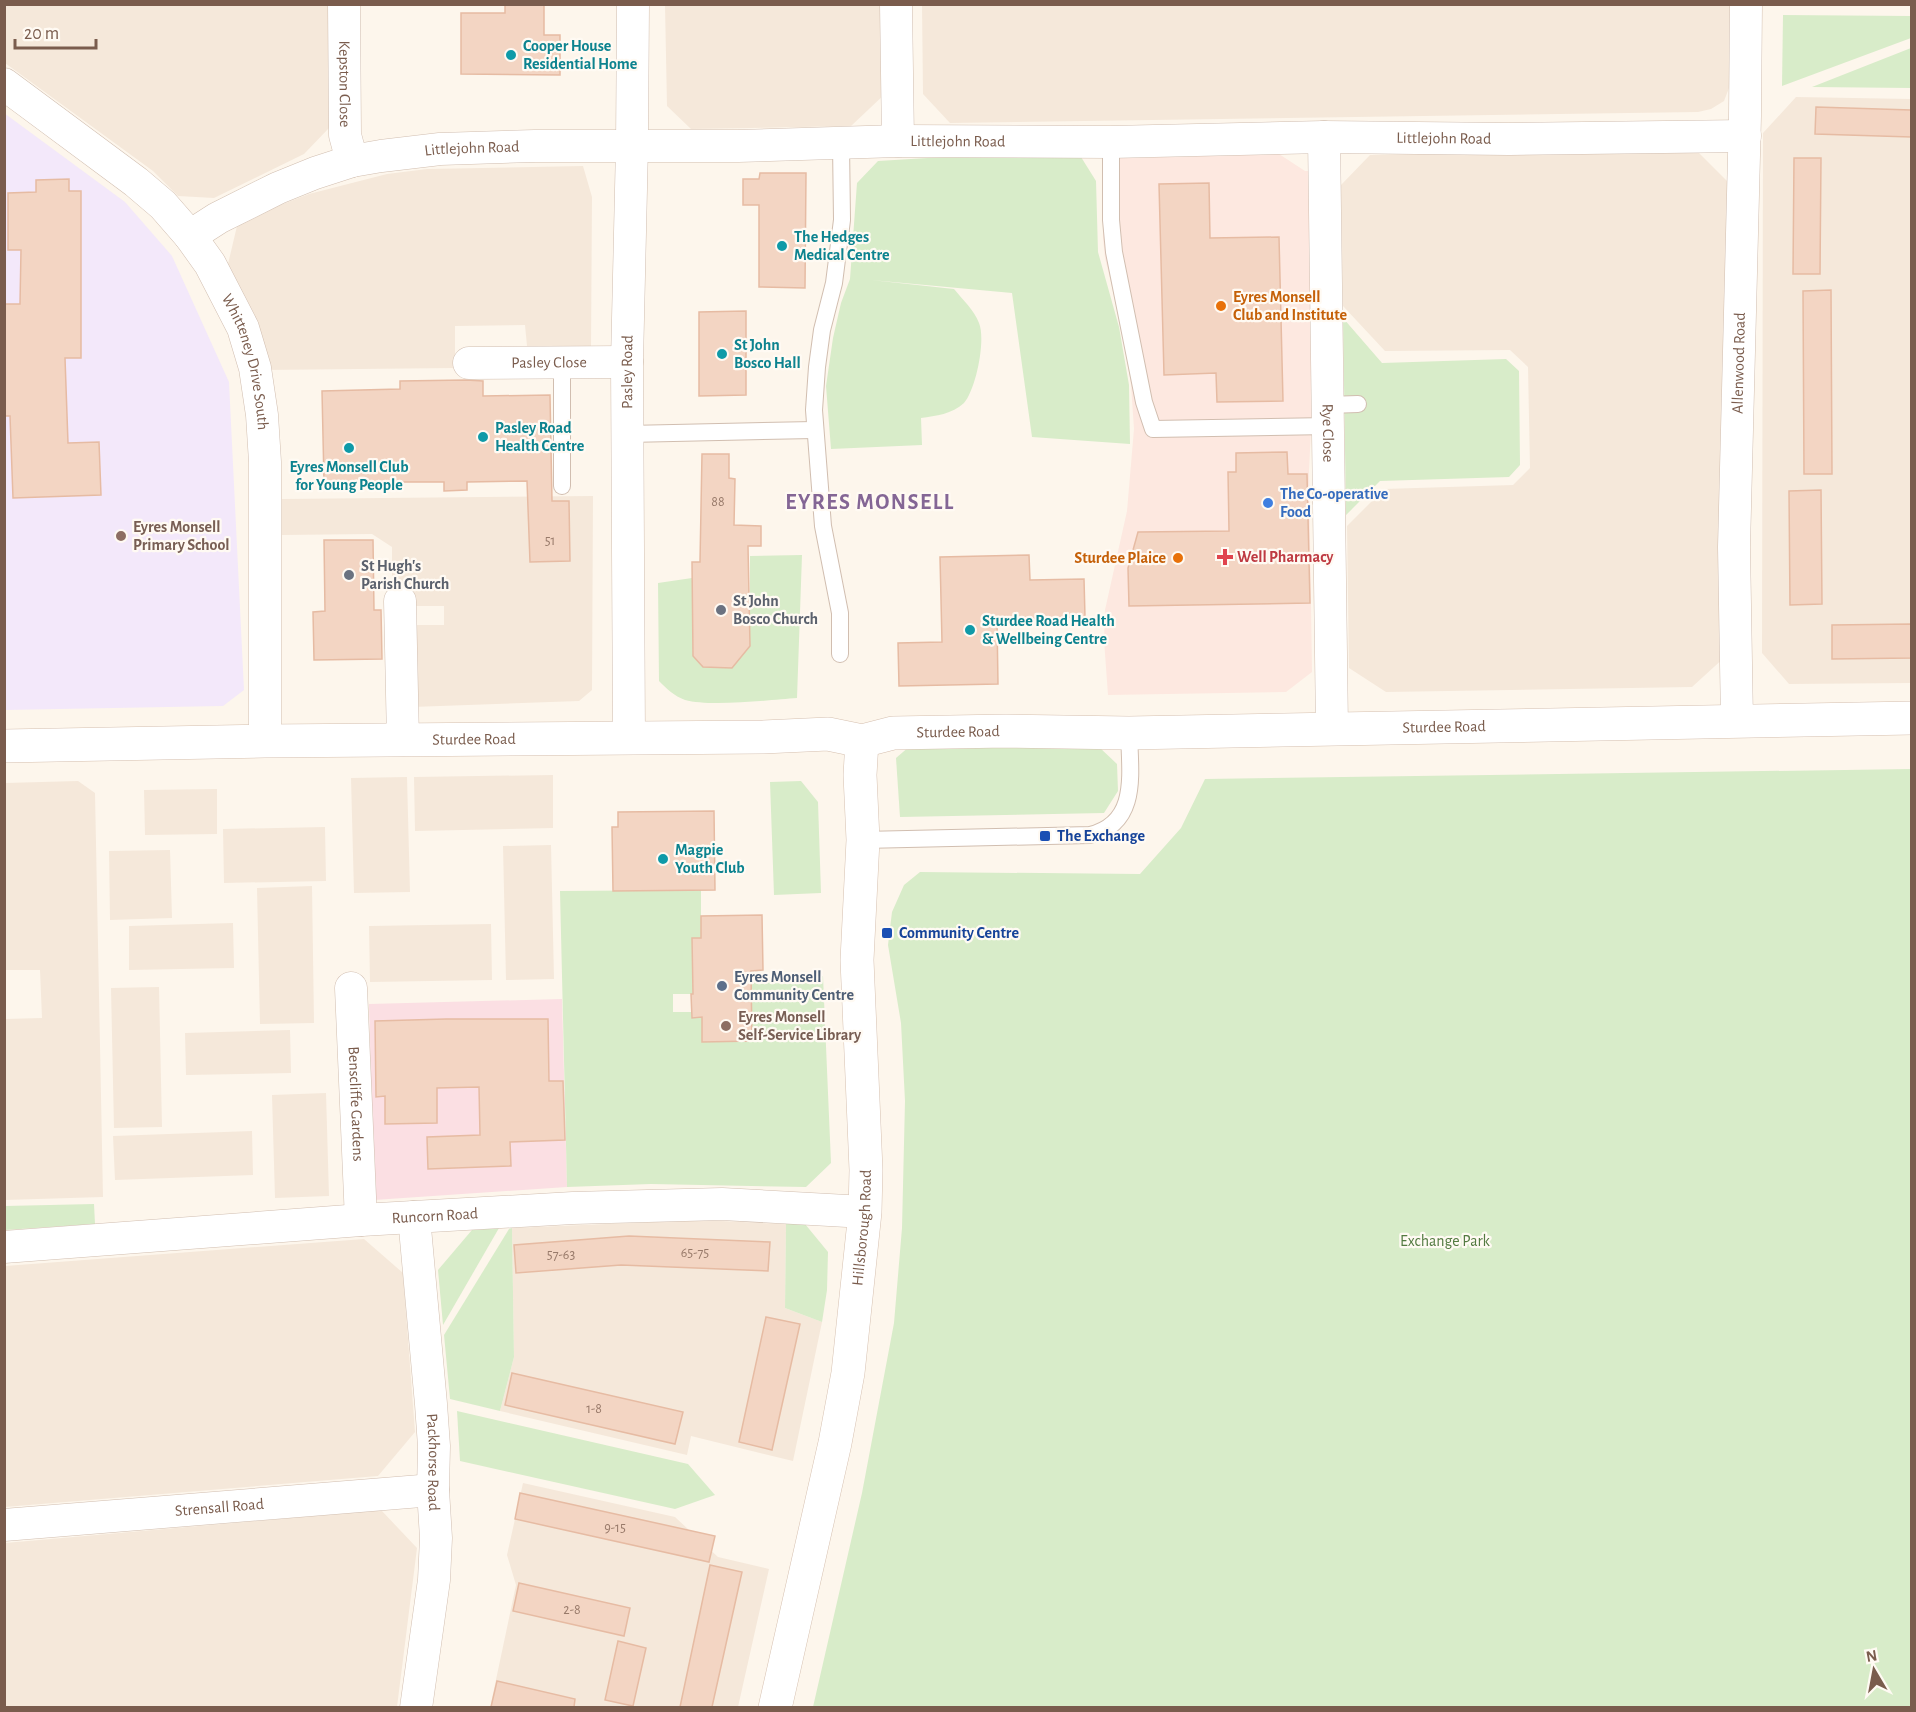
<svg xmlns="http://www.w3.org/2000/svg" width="1916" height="1712" font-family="'Alegreya Sans',sans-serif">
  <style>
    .residential { fill: #f5e8da }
    .commercial { fill: #fde8e0 }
    .education { fill: #f3e8fa }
    .medical { fill: #fbdfe3 }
    .green { fill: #d8ecc9 }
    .building { fill: #f3d5c3; stroke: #e6bba3; stroke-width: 1.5 }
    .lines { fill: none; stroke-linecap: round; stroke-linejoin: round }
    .lane-casing { stroke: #d1beb0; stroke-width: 18 }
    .street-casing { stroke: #d1beb0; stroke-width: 33 }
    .secondary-casing { stroke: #d6c0b0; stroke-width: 34 }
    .lane { stroke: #fff; stroke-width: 16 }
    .street { stroke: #fff; stroke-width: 32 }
    .secondary { stroke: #fff; stroke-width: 33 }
    .culture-dot { fill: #0f9aa8; stroke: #fffaf3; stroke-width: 2 }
    .food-dot { fill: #e8710a; stroke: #fffaf3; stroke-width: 2 }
    .shop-dot { fill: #3f7fe0; stroke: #fffaf3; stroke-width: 2 }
    .education-dot { fill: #8d6e63; stroke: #fffaf3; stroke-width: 2 }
    .health-dot { fill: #e0444e; stroke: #fffaf3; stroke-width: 2 }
    .worship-dot { fill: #6b7280; stroke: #fffaf3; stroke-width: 2 }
    .transit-dot { fill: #1a4fb4; stroke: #fffaf3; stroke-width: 2 }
    .service-dot { fill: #5c6f8a; stroke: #fffaf3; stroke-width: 2 }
    .labels { text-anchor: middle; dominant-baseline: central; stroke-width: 4.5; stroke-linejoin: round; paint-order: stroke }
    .number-label { font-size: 14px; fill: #987a6a }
    .culture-label { font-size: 16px; font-weight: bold; fill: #0d838f; stroke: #fffaf3; text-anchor: start }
    .street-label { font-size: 16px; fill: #7a5c4d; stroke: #fffaf3 }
    .food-label { font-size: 16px; font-weight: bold; fill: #c56008; stroke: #fffaf3; text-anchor: start }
    .shop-label { font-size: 16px; font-weight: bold; fill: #366cbe; stroke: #fffaf3; text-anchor: start }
    .education-label { font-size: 16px; font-weight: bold; fill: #785e54; stroke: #fffaf3; text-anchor: start }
    .health-label { font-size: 16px; font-weight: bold; fill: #be3a42; stroke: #fffaf3; text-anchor: start }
    .worship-label { font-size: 16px; font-weight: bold; fill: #5b616d; stroke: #fffaf3; text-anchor: start }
    .transit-label { font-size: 16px; font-weight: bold; fill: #164399; stroke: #fffaf3; text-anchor: start }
    .service-label { font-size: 16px; font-weight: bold; fill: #4e5e75; stroke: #fffaf3; text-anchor: start }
    .park-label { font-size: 16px; fill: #537a41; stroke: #fffaf3 }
    .district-label { font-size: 22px; font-weight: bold; letter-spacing: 1.5px; fill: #846695; stroke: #fffaf3 }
  </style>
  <rect width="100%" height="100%" fill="#fdf6ec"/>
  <g class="residential">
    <polygon points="5,4 328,5 329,128 304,154 214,198 178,196 153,171 5,63"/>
    <polygon points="665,5 887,5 886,93 851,126 691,129 667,106"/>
    <polygon points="922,5 1730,5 1729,88 1724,101 1711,109 1698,112 950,123 923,94"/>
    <polygon points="1796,97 1911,99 1911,683 1789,684 1762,653 1763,133"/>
    <polygon points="1696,150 1729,183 1726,656 1692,687 1386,692 1349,668 1347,526 1384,489 1513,485 1530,468 1528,367 1510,350 1385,351 1343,306 1341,185 1370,155"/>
    <polygon points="583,166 592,197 591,348 527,346 525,325 455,326 455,368 264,370 228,264 237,226 275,207 309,194 387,174 427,169"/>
    <polygon points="593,496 592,690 579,701 412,707 410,625 444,625 444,606 411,606 392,592 392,547 372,534 282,535 282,499"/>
    <polygon points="553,775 553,828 415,831 414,777"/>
    <polygon points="407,777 410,892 354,893 351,778"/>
    <polygon points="78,781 95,793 103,1197 5,1200 5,1019 42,1018 40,970 5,970 5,783"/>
    <polygon points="217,789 217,834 145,835 144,790"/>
    <polygon points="325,827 326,881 224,883 223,829"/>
    <polygon points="551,845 554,979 506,980 503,846"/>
    <polygon points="170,850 172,918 110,920 109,851"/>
    <polygon points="312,886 314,1023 260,1024 257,888"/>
    <polygon points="233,923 234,968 129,970 129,926"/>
    <polygon points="491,924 492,980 370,982 369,926"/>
    <polygon points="159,987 162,1127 114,1128 111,988"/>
    <polygon points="290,1030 291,1073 186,1075 185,1033"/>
    <polygon points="326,1093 329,1196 275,1198 272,1095"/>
    <polygon points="252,1131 253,1175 115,1180 113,1136"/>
    <polygon points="700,1220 786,1224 785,1308 822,1322 793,1461 691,1436 687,1455 500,1411 514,1357 512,1228"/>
    <polygon points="364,1239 403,1273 415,1432 378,1476 5,1507 5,1266"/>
    <polygon points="523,1483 675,1517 718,1557 769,1569 738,1707 490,1708 516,1585 507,1555"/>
    <polygon points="381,1510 417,1548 397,1707 5,1708 5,1543"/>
  </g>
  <polygon class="commercial" points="1279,154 1305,171 1309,171 1313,393 1309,470 1312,672 1286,692 1108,695 1104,640 1105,610 1127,511 1134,429 1131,385 1123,333 1105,258 1103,238 1104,183 1114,162 1120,158"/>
  <polygon class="education" points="4,113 125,202 172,256 229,382 244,690 223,706 5,710"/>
  <polygon class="medical" points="562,999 567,1187 374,1200 369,1004"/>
  <g class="green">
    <polygon points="1783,15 1911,16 1911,38 1782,86"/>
    <polygon points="1911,48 1911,88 1812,87"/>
    <path d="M1076 149 1096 181 1098 252 1119 327 1129 385 1130 444 1032 437 1012 293 871 280 954 289C963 300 974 310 979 323 986 340 976 389 964 403 952 414 936 416 921 418L922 445 831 449 826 386 833 338 841 303 850 279 857 183 878 161Z"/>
    <polygon points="1343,318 1382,363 1506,359 1519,371 1520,465 1509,477 1380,481 1346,515"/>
    <path d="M802 555 797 698C769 700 711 707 685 700 674 696 667 689 659 681L658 583 692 578 693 656 750 642V556Z"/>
    <polygon points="910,746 1098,746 1117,764 1118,791 1104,813 900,817 896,758"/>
    <polygon points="1911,769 1911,1707 813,1707 862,1493 894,1323 902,1228 905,1101 901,1023 888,945 892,912 904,885 920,872 1140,874 1181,828 1205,779"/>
    <polygon points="801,781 818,802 821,893 774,895 770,782"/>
    <polygon points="701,890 701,938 692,938 693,994 673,994 673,1012 691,1012 692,1018 702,1017 702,1042 752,1041 751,978 823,976 831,1163 806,1187 651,1184 567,1187 560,891"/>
    <polygon points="94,1204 95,1224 5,1230 5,1206"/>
    <polygon points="786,1224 805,1224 828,1252 827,1290 822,1322 785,1308"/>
    <polygon points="499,1228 443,1325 438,1270 472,1230"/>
    <polygon points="512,1228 514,1357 500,1411 450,1399 444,1335 509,1229"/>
    <polygon points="457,1411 688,1464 715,1495 675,1509 460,1461"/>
  </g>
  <g class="building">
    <polygon points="505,4 544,4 544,35 560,35 560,75 461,74 461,13 505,13"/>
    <polygon points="1816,107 1911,110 1911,137 1815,134"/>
    <polygon points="1794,158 1821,158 1820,274 1793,274"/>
    <polygon points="760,173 806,173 805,288 759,287 759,205 743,205 743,179 759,179"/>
    <polygon points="69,179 69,191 81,191 81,358 65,358 68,443 99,442 101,495 13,498 10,416 4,416 4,304 20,304 21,250 8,250 8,193 36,192 36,180"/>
    <polygon points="1209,183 1210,238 1279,237 1283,401 1217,402 1216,373 1164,375 1159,184"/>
    <polygon points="1831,290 1832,474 1804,474 1803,291"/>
    <polygon points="746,311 746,395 699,396 699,312"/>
    <polygon points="466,380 483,381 483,396 550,395 552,501 569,501 570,561 530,562 527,481 467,482 467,490 444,491 444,482 324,482 322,391 400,389 400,381"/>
    <polygon points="1287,452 1288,474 1307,474 1310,603 1129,606 1128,568 1138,532 1229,531 1228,472 1236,472 1236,453"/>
    <polygon points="702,454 729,454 729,478 735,479 734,525 761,526 761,546 748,546 750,646 732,668 703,667 693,656 692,562 700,562"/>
    <polygon points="1821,490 1822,604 1790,605 1789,491"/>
    <polygon points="324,540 373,540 374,610 381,610 382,659 314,660 313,612 325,611"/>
    <polygon points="1029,555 1030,580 1084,579 1085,617 997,619 998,684 899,686 898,643 942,642 940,557"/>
    <polygon points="1911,624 1911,658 1832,659 1832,625"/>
    <polygon points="714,811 715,890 613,891 612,827 618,827 618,812"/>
    <polygon points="762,915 763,970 751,971 752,1041 702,1042 702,1017 692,1018 691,994 693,994 692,938 701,938 701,916"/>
    <polygon points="446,1019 548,1019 549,1081 563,1081 565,1140 510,1142 511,1166 428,1169 427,1137 480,1135 479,1087 437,1088 437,1123 385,1124 385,1096 376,1097 375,1021"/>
    <polygon points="629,1236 770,1242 768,1271 621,1265 516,1273 514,1245"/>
    <polygon points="766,1317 800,1324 772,1450 739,1442"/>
    <polygon points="512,1373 683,1412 675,1444 505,1405"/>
    <polygon points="520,1493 715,1536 709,1562 515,1519"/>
    <polygon points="710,1565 742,1572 712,1707 680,1707"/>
    <polygon points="519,1583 630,1608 624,1636 513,1611"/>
    <polygon points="618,1641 646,1648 633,1706 605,1700"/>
    <polygon points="497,1681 575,1699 574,1707 491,1707"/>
  </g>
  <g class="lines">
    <g class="lane-casing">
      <g id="lane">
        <polyline points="1111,142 1111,220 1114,252 1144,402 1153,429 1329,426"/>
        <polyline points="1328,405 1358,404"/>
        <polyline points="628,434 814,430"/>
        <polyline points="562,486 562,362"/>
        <polyline points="840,654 840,613 823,526 814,410 817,367 822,330 834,283 842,220 841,144"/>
        <path d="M863 840 1090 835C1139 823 1130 774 1129 733"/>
      </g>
    </g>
    <g class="street-casing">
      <g id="street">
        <path id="s1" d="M344 4 345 135 352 161"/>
        <polyline points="896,4 898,141"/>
        <path id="s2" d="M4 84 136 182 163 205 190 236 210 264 243 328 255 368 262 415 265 462V741"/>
        <path id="s3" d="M1324 137 1332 728"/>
        <path id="s4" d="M190 236 218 218 278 188 315 173 352 161 381 156 440 149 535 146H738L898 141 1111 142 1324 137 1509 139 1745 136"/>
        <path id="s5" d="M469 363 627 362"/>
        <polyline points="400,601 403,740"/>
        <path id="s6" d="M1737 721 1734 547 1745 116 1746 4"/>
        <path id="s7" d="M629 738 627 362 632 146 633 4"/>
        <path id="s8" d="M351 988 361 1220"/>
        <path id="s9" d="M414 1217 431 1404 434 1446 433 1490 436 1538 434 1580 416 1708"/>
        <path id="s10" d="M4 1247 361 1220 573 1208 722 1204 865 1212"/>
        <path id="s11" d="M4 1525 433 1490"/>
      </g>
    </g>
    <g class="secondary-casing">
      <g id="secondary">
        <path id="s12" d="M4 746 265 741 763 737 828 734 862 741 893 733 1006 731 1129 733 1912 718"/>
        <path id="s13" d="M775 1708 835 1443 848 1373 865 1212 866 1170 857 960 863 840 860 775 862 741"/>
      </g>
    </g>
    <use href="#lane" class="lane"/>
    <use href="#street" class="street"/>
    <use href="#secondary" class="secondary"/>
  </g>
  <g class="culture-dot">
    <circle cx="511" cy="55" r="6"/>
    <circle cx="782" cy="246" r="6"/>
    <circle cx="722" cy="354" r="6"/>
    <circle cx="483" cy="437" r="6"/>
    <circle cx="349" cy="448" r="6"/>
    <circle cx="970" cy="630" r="6"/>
    <circle cx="663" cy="859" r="6"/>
  </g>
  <g class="food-dot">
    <circle cx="1221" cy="306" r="6"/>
    <circle cx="1178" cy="558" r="6"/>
  </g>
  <circle class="shop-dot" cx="1268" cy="503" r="6"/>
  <g class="education-dot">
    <circle cx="121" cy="536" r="6"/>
    <circle cx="726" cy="1026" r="6"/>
  </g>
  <path class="health-dot" d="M1222 548h6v6h6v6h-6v6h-6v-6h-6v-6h6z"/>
  <g class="worship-dot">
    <circle cx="349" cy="575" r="6"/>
    <circle cx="721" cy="610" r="6"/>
  </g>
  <g class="transit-dot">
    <rect x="1039" y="830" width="12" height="12" rx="3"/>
    <rect x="881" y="927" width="12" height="12" rx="3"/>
  </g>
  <circle class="service-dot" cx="722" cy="986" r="6"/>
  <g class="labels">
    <g class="number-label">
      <text x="718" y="502">88</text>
      <text x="550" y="541">51</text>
      <text x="695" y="1253">65-75</text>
      <text x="561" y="1255">57-63</text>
      <text x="594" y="1409">1-8</text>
      <text x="615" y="1528">9-15</text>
      <text x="572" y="1610">2-8</text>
    </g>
    <g class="culture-label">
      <text x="523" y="46">Cooper House<tspan x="523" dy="18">Residential Home</tspan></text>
      <text x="794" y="237">The Hedges<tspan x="794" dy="18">Medical Centre</tspan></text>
      <text x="734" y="345">St John<tspan x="734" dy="18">Bosco Hall</tspan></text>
      <text x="495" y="428">Pasley Road<tspan x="495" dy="18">Health Centre</tspan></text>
      <text x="349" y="467" text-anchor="middle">Eyres Monsell Club<tspan x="349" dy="18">for Young People</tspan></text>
      <text x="982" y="621">Sturdee Road Health<tspan x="982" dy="18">&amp; Wellbeing Centre</tspan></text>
      <text x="675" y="850">Magpie<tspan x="675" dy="18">Youth Club</tspan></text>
    </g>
    <g class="street-label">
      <text stroke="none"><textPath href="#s1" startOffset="80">Kepston Close</textPath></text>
      <text stroke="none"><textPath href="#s4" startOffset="1272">Littlejohn Road</textPath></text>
      <text stroke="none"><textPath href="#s4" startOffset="786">Littlejohn Road</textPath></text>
      <text stroke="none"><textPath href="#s4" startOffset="300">Littlejohn Road</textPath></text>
      <text stroke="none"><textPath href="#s2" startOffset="381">Whitteney Drive South</textPath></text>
      <text stroke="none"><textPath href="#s5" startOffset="80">Pasley Close</textPath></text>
      <text stroke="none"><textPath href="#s6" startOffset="358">Allenwood Road</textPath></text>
      <text stroke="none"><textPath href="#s7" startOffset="366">Pasley Road</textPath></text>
      <text stroke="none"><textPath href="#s3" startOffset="296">Rye Close</textPath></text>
      <text stroke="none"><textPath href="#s12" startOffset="1442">Sturdee Road</textPath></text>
      <text stroke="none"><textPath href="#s12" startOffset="956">Sturdee Road</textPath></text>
      <text stroke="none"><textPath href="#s12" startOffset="470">Sturdee Road</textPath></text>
      <text stroke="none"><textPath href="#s8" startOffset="116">Benscliffe Gardens</textPath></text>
      <text stroke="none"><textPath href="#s10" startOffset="432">Runcorn Road</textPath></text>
      <text stroke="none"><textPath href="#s13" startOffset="489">Hillsborough Road</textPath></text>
      <text stroke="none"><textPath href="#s9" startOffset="246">Packhorse Road</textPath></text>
      <text stroke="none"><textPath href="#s11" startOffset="216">Strensall Road</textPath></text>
    </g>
    <g class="food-label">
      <text x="1233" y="297">Eyres Monsell<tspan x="1233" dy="18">Club and Institute</tspan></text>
      <text x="1166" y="558" text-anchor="end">Sturdee Plaice</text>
    </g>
    <g class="shop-label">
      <text x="1280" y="494">The Co-operative<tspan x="1280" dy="18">Food</tspan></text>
    </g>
    <g class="education-label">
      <text x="133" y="527">Eyres Monsell<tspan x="133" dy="18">Primary School</tspan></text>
      <text x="738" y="1017">Eyres Monsell<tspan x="738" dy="18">Self-Service Library</tspan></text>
    </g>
    <g class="health-label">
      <text x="1237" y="557">Well Pharmacy</text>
    </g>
    <g class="worship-label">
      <text x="361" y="566">St Hugh's<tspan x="361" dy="18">Parish Church</tspan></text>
      <text x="733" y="601">St John<tspan x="733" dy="18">Bosco Church</tspan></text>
    </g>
    <g class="transit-label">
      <text x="1057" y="836">The Exchange</text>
      <text x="899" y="933">Community Centre</text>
    </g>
    <g class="service-label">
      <text x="734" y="977">Eyres Monsell<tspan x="734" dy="18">Community Centre</tspan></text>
    </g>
    <g class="park-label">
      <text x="1445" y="1241">Exchange Park</text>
    </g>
    <g class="district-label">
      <text x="870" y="502">EYRES MONSELL</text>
    </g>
  </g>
  <rect width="1916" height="1712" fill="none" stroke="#7a5c4d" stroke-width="12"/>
  <g transform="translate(1874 1670) rotate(350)" stroke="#fffaf3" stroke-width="4.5" paint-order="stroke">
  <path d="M0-4.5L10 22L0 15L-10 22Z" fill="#7a5c4d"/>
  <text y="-9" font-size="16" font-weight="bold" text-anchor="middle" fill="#7a5c4d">N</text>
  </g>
  <path d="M15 39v9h81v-9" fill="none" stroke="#7a5c4d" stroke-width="3"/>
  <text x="24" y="39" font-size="18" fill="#7a5c4d" stroke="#fffaf3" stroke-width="4.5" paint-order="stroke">20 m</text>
</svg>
